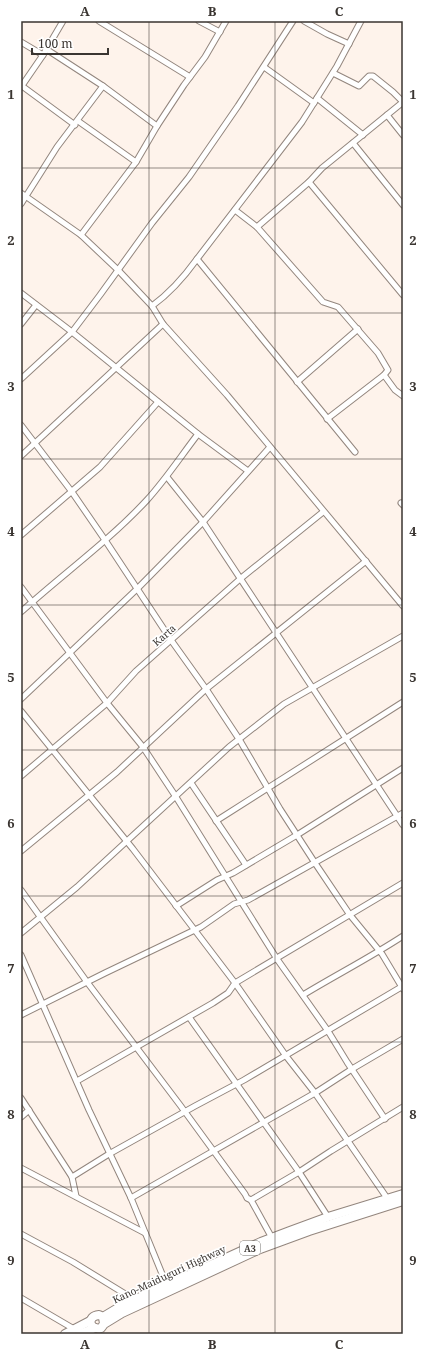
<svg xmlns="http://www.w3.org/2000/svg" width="424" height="1355" font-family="'Noto Serif',serif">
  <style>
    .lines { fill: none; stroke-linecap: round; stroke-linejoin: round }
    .minor-casing { stroke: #93867e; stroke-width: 7 }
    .trunk-casing { stroke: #93867e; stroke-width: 10 }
    .minor { stroke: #fff; stroke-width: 5 }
    .trunk { stroke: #fff; stroke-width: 8 }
    .grid { fill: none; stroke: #3a3531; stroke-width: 1; stroke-opacity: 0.55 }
    .labels { text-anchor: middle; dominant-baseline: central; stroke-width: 3.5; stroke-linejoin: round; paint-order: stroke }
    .shield { fill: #fff; stroke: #75726f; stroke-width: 1 }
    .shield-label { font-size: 9px; font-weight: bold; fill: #3a3531 }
    .street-label { font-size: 10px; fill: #3a3531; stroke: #fff }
    .neatline { fill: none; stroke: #3a3531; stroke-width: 1.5 }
    .grid-label { font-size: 13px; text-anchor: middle; font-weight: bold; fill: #3a3531 }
  </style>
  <rect width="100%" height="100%" fill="#fef3eb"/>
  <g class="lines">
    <g class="minor-casing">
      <g id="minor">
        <polyline points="99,21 190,77"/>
        <polyline points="199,21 220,32"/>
        <polyline points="304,21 327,34 349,44"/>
        <polyline points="21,42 43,55"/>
        <polyline points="46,49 103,86 157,126"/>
        <polyline points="264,67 314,103"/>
        <polyline points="333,73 359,86 369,76 373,76 393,92 403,102"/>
        <polyline points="22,86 75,125"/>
        <polyline points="21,87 43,55 63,21"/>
        <polyline points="317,98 363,135"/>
        <polyline points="387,115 403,135"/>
        <polyline points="78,121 136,162"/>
        <polyline points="353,143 403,205"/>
        <polyline points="309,182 403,295"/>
        <polyline points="21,193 81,235 118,270 152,306 163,324 227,395 403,606"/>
        <polyline points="21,204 57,147 103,86"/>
        <polyline points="235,210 257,227 323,302 338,307 378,353 388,370 384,375 327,419"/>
        <polyline points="257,227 309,182 322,168 403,102"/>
        <polyline points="81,235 136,162 157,126 184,85 205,57 226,21"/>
        <polyline points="197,259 302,122 337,66 361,21"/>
        <polyline points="21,293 72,332 198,434 248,471"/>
        <path d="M152 306C170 293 184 277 197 259L355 452"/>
        <polyline points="21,324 36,305"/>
        <polyline points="384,375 395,390 403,396"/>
        <polyline points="21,379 72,332 100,295 152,223 189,177 238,106 293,21"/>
        <polyline points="297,382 358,329"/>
        <polyline points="21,425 72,492 105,540 171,640 206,689 239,739 280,809 315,863 350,915 382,954 403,989"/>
        <polyline points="21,456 163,324"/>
        <polyline points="167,477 203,522 403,825"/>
        <polyline points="401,503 403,505"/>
        <polyline points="21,535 100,467 158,402"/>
        <polyline points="21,587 107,703 143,747 176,797 277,959 328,1031 347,1062 385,1119"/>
        <path d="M21 612C63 574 109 541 147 500 166 479 181 456 198 434"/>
        <polyline points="21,699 138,588 203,522 270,447"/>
        <polyline points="21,711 133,849 235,983 286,1056 315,1093 389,1201"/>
        <polyline points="21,776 107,703 136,671 240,579 323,512"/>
        <polyline points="191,783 246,865"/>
        <polyline points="216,821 403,702"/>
        <polyline points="21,851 117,772 206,689 366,561"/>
        <polyline points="21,890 87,982 180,1105 245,1194 247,1198 251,1200 272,1238"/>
        <polyline points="176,906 217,880 233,873 297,835 403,768"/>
        <polyline points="21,933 77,887 229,747 284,704 403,636"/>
        <polyline points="21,955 89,1110 131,1198 167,1286"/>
        <path d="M303 995C336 975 371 957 403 936"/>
        <polyline points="21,1015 105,973 201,927 234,904 248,900 403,813"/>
        <polyline points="189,1017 299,1172 328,1217"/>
        <polyline points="77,1081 213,1003 228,993 235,983 403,883"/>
        <polyline points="21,1098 72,1177 76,1196"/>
        <polyline points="21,1117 29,1110"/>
        <polyline points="21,1168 145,1233"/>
        <polyline points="72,1177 109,1154 195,1106 244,1080 403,986"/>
        <polyline points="131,1198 315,1093 352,1069 403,1039"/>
        <polyline points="251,1200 299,1172 331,1151 403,1107"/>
        <polyline points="21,1234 73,1262 135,1300"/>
        <polyline points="21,1298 74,1329"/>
      </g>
    </g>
    <g class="trunk-casing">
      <g id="trunk">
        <polyline points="103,1317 123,1305 261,1242 290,1231 328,1217 403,1194"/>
        <path d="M104 1324 103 1317 99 1315C86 1316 89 1331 101 1328L104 1324 122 1313 260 1249 309 1231 403 1201"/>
        <polyline points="65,1334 90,1321"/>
        <polyline points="80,1334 95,1328"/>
      </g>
    </g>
    <use href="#minor" class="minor"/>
    <use href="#trunk" class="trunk"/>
  </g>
  <path class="grid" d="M149 21V1334M275 21V1334M21 168H403M21 313H403M21 459H403M21 605H403M21 750H403M21 896H403M21 1042H403M21 1187H403"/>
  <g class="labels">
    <rect class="shield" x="240" y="1241" width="20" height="14" rx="3"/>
    <g class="shield-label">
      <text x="250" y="1248">A3</text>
    </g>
    <g class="street-label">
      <text transform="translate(164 635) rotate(-41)">Karta</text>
      <text transform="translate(169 1274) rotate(-25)">Kano-Maiduguri Highway</text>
    </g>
  </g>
  <rect width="424" height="1355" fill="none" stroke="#ffffff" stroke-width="44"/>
  <path d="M32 48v6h76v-6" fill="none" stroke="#3a3531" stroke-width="2"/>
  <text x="38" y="48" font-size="12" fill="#3a3531" stroke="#ffffff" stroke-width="3" paint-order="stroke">100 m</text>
  <rect x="22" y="22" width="380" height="1311" class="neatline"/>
  <g class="grid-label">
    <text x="85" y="16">A</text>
    <text x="212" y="16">B</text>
    <text x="339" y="16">C</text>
    <text x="11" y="99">1</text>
    <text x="413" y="99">1</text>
    <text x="11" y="245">2</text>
    <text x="413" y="245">2</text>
    <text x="11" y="391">3</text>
    <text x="413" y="391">3</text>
    <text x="11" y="536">4</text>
    <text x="413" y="536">4</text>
    <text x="11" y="682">5</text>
    <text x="413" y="682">5</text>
    <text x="11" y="828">6</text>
    <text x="413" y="828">6</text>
    <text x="11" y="973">7</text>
    <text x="413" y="973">7</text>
    <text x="11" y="1119">8</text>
    <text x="413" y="1119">8</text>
    <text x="11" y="1265">9</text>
    <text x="413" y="1265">9</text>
    <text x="85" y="1349">A</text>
    <text x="212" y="1349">B</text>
    <text x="339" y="1349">C</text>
  </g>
</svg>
